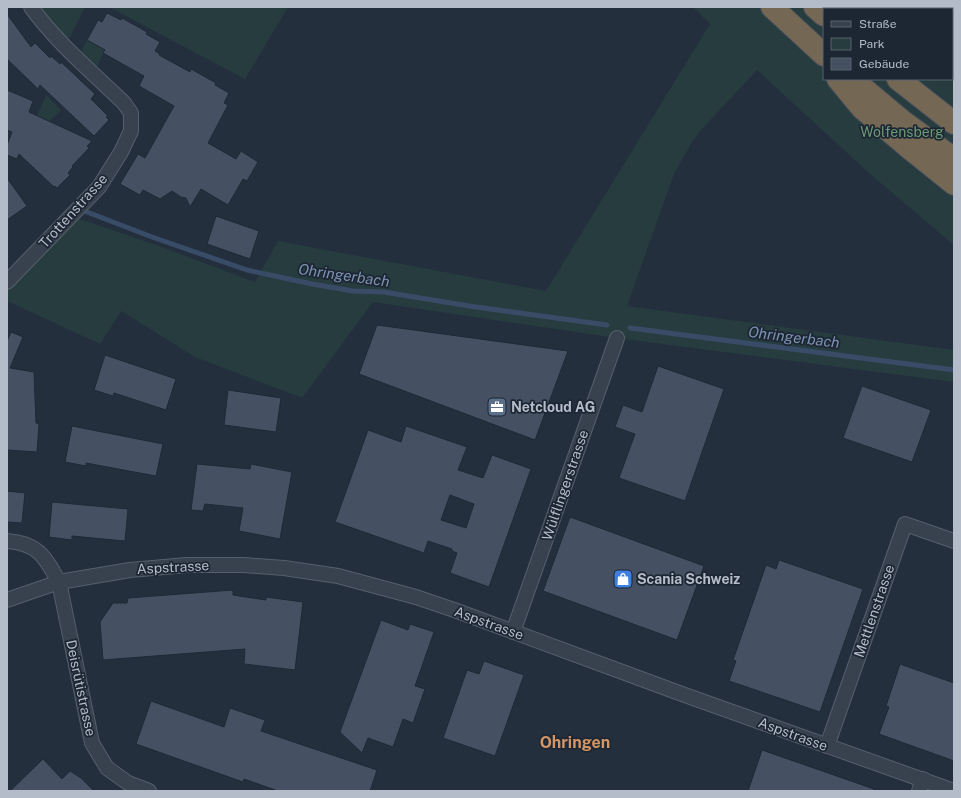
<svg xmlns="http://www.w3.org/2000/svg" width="961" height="798" font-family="'Public Sans',sans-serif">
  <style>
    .green { fill: #263c3f; fill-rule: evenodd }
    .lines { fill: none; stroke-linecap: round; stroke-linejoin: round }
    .stream { stroke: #394c67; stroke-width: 5 }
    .building { fill: #455162; stroke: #1f2835; fill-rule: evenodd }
    .minor-casing { stroke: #565f6c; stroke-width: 16 }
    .motorway-casing { stroke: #434c59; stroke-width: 24 }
    .minor { stroke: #38414e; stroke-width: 14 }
    .motorway { stroke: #746855; stroke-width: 22 }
    .labels { text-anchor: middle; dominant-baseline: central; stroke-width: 3.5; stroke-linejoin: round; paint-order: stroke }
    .park-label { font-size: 14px; fill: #6b9a76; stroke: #1d2633 }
    .street-label { font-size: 14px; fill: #b4bcc9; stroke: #1d2633 }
    .poi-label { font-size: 14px; font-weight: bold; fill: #b4bcc9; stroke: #1d2633; text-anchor: start }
    .water-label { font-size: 15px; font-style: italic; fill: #7c92b1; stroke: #1d2633 }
    .quarter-label { font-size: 16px; font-weight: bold; fill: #d59563; stroke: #1d2633 }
  </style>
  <rect width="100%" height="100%" fill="#242f3e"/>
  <g class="green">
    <polygon points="31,7 85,7 65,47"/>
    <polygon points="109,7 288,7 245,79"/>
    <path d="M693 7H954V245L870 174 757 70 700 131 692 142 674 174 627 306 954 350V382L617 338 373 302 302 398 195 357 121 311 100 344 7 301V282L71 216 159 246 255 282 278 241 546 291 710 24ZM824 9H952V79H824Z"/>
    <polygon points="87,40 105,49 97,67 80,54"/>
    <polygon points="46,95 61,110 49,122 37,116"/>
  </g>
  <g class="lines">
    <g class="stream">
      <polyline points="87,212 152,237 247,270 312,284 353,291 384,292 469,306 607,325"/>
      <polyline points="630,328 954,370"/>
    </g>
  </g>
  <g class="building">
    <polygon points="107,13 121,20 122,18 147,32 146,34 160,42 155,51 160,54 159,55 190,72 191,69 216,83 215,85 229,93 224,103 228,105 208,143 236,159 241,151 258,162 247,181 243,179 228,205 201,189 190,207 186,198 181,197 172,191 160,199 143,190 140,195 120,184 138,154 145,158 174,106 139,86 144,76 103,53 105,50 87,40 98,20 102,22"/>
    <polygon points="7,14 31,47 35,43 50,58 51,56 60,64 61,62 95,94 91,99 108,116 106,117 109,120 94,136 40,85 38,89 7,59"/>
    <polygon points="7,90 33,101 29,112 92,141 87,146 89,148 72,166 73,167 68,173 70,175 57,188 55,186 54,187 19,154 17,159 7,155 7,145 12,132 7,130"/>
    <polygon points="7,178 27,206 7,220"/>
    <polygon points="216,216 259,231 250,259 207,244"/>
    <polygon points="377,325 568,351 535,440 359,374"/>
    <polygon points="11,332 23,337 10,368 34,372 36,423 39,424 37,452 7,450 7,341"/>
    <polygon points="105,355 176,379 166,410 114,393 113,396 94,390"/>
    <polygon points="658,366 724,389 685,501 619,478 635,434 615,427 623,405 642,412"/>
    <polygon points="862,386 931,410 912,462 843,438"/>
    <polygon points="228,390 281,398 276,432 224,425"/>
    <polygon points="72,426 163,444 156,476 86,463 86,466 65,462"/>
    <path d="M406 426 467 447 458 470 483 478 492 455 531 469 489 587 450 573 457 553 452 551V549L428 541 424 553 335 522 368 430 401 442ZM450 495 474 504 466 528 441 520Z"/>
    <polygon points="197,464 250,469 251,464 292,472 280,539 239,531 243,508 205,504 203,511 191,510"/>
    <polygon points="7,491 25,493 22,523 7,522"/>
    <polygon points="52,502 128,509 125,541 72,536 72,540 49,537"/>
    <polygon points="570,517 704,566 677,640 543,591"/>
    <polygon points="779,560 863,589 820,712 729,681 736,661 733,660 766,565 776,569"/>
    <polygon points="233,590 233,595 266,600 266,597 303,602 295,670 244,664 245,649 103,660 100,622 113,603 127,603 128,598"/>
    <polygon points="381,620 408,630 410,624 434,632 415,686 425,689 413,723 403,719 393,747 368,738 362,753 340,732"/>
    <polygon points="484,661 524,675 495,756 443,738 467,670 479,674"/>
    <polygon points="900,664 954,683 954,761 879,734 889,707 886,706"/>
    <polygon points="151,701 224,727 230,708 265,720 261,731 377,770 370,791 278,791 244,779 243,782 136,744"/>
    <polygon points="762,750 874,789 873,791 748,791"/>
    <polygon points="43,759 62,779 70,771 81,778 94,791 10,791"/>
  </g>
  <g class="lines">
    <g class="minor-casing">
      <g id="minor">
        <path d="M7 282 99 187 121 152 131 131V113L124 103C92 72 57 43 31 7"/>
        <path d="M7 541C38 543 45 557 59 582L92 743 107 768 128 783 149 791"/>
        <polyline points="7,600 59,582 130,570 187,565 244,565 284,568 338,576 416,597 457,611 682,694 954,791"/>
        <polyline points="513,632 617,338"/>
        <polyline points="827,746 905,524 954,541"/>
        <polyline points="919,791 923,779"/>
      </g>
    </g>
    <g class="motorway-casing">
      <g id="motorway">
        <polyline points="772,7 824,55"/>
        <polyline points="815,7 824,15"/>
        <polyline points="838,79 862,108 913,151 954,184"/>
        <polyline points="852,79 901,120 954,159"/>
        <polyline points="898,79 954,123"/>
      </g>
    </g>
    <use href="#minor" class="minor"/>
    <use href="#motorway" class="motorway"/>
  </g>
  <defs>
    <g id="office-square" transform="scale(1)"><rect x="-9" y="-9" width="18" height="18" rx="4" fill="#5c6f8a" stroke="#1d2633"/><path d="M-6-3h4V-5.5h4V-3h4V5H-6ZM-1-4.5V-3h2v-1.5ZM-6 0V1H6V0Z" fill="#fff"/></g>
    <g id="shop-square" transform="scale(1)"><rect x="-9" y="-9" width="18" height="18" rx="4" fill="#3f7fe0" stroke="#1d2633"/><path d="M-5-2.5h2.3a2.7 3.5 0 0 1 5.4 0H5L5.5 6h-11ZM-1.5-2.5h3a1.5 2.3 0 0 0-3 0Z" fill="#fff"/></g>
  </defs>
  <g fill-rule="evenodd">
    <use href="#office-square" x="497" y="407"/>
    <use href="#shop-square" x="623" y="579"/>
  </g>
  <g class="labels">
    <g class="park-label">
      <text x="902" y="132">Wolfensberg</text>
    </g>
    <g class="street-label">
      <text transform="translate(73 211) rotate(-48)">Trottenstrasse</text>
      <text transform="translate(565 485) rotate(-71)">Wülflingerstrasse</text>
      <text transform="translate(173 567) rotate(-3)">Aspstrasse</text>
      <text transform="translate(874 611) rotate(-71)">Mettlenstrasse</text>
      <text transform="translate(489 623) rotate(20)">Aspstrasse</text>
      <text transform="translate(81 688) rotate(78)">Deisrütistrasse</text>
      <text transform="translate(793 734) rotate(20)">Aspstrasse</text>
    </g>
    <g class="poi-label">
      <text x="511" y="407">Netcloud AG</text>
      <text x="637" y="579">Scania Schweiz</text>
    </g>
    <g class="water-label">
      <text transform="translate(344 275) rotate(8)">Ohringerbach</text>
      <text transform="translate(794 337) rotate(7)">Ohringerbach</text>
    </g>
    <g class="quarter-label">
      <text x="575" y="742">Ohringen</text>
    </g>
  </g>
  <rect width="961" height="798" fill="none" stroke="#b4bcc9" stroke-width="16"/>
  <rect x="823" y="8" width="130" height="72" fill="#1d2633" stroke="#59626f"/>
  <rect x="831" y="21" width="20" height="6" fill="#38414e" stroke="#59626f"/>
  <text x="859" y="28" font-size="12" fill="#b4bcc9">Straße</text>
  <rect x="831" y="38" width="20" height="12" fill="#263c3f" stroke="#59626f"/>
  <text x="859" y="48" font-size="12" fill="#b4bcc9">Park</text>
  <rect x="831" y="58" width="20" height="12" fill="#455162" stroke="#59626f"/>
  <text x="859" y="68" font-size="12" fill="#b4bcc9">Gebäude</text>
</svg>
